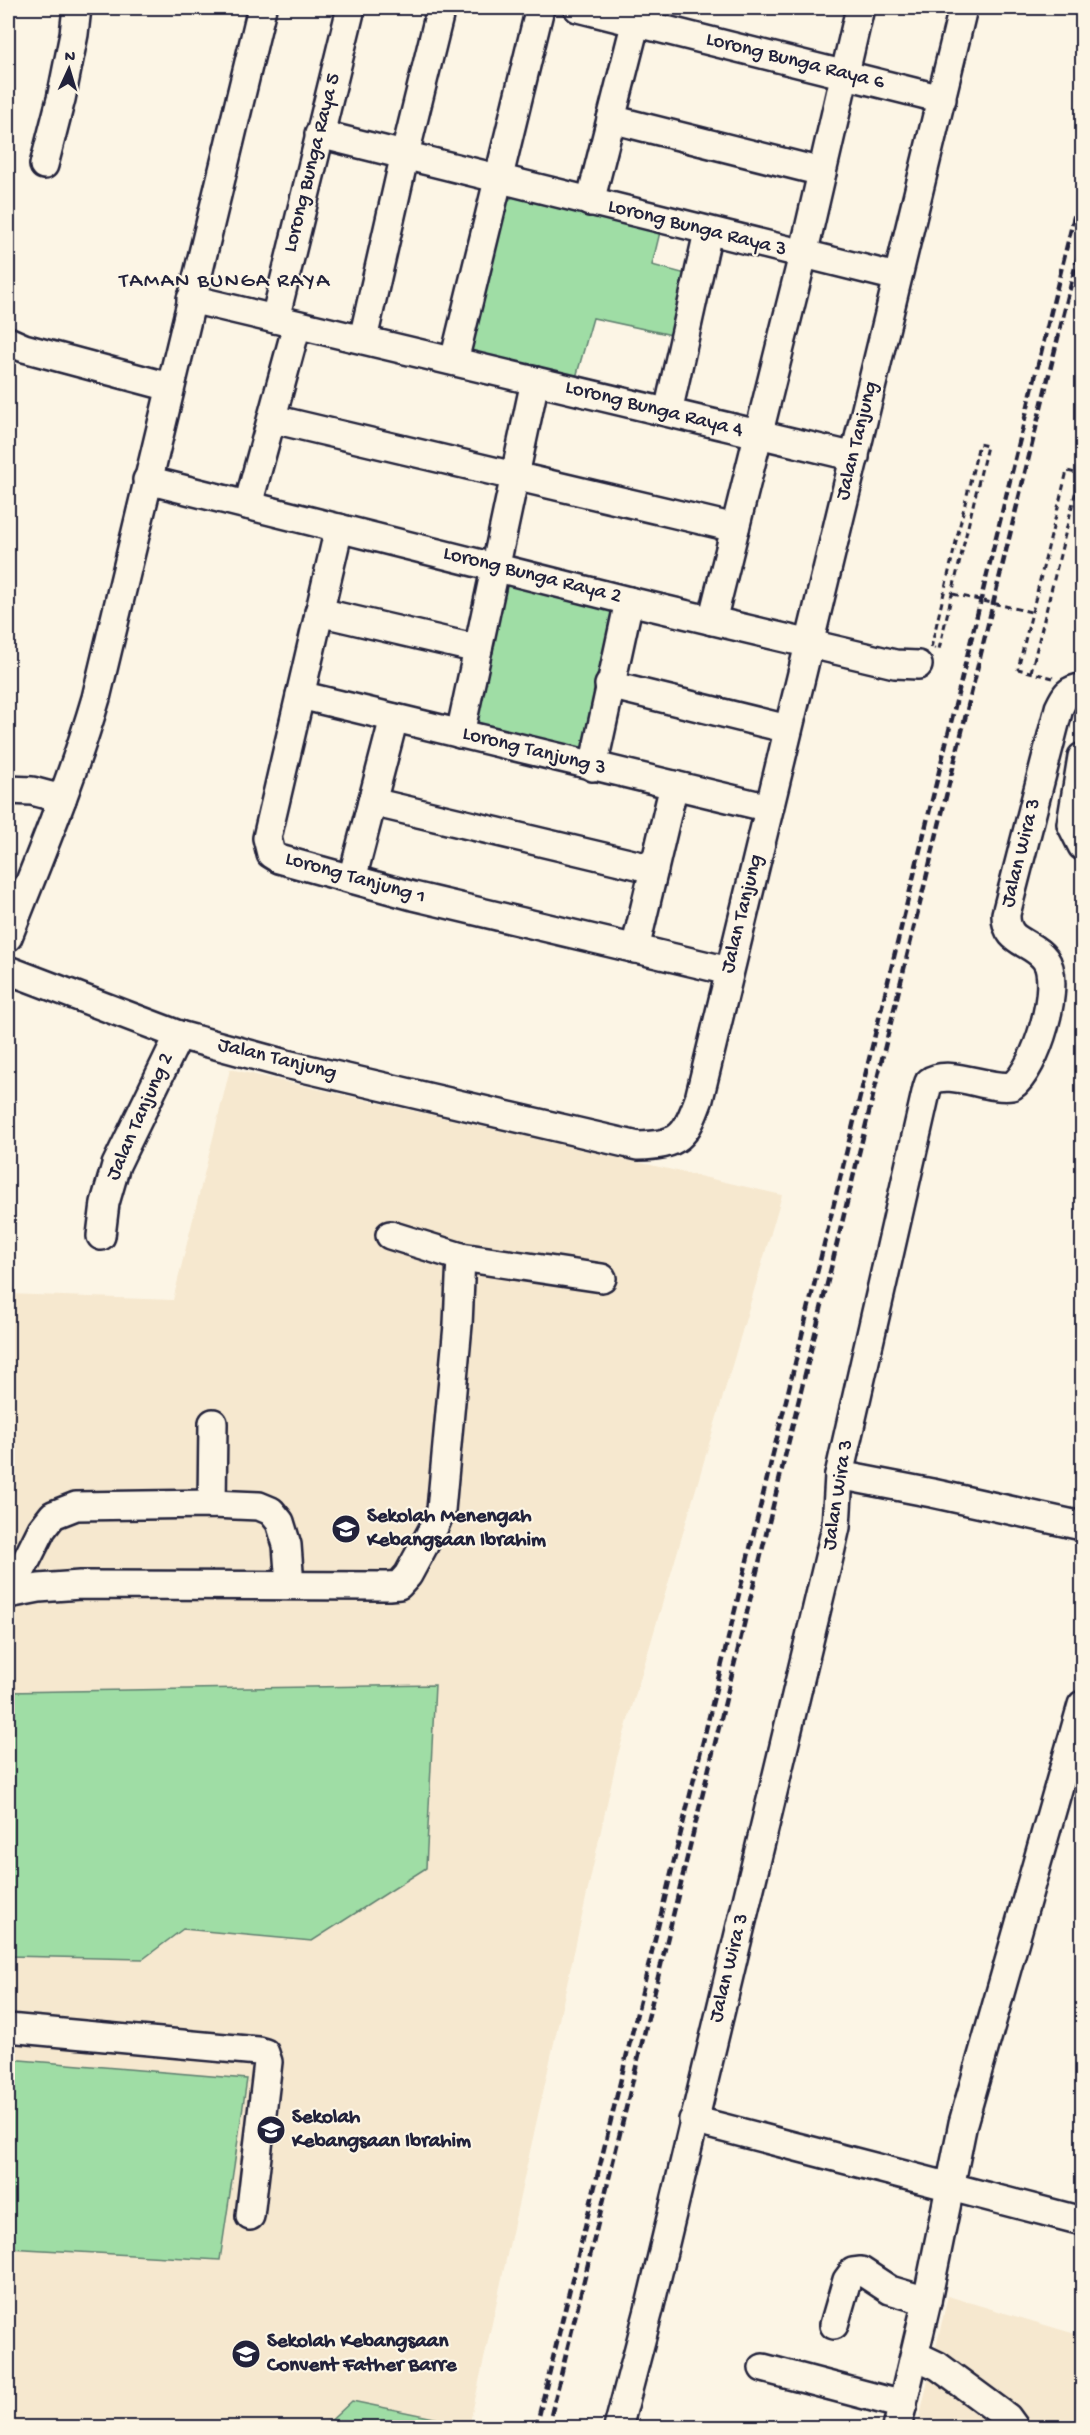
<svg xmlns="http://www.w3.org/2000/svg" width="1090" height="2435" font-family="'Gochi Hand',sans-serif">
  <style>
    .built { fill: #f6e8cf }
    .green { fill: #9fdda5; stroke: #608070; stroke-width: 1.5 }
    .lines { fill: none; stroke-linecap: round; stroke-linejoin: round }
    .minor-casing { stroke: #22223b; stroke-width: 32 }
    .path { stroke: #22223b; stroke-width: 3; stroke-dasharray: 6 4.5; stroke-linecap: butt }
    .minor { stroke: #fcf5e5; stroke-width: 27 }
    .rail { stroke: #22223b; stroke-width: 4.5; stroke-dasharray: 9 4.5; stroke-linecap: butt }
    .path-bridge { stroke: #22223b; stroke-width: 3; stroke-dasharray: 6 4.5; stroke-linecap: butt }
    .labels { text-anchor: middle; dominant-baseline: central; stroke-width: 4.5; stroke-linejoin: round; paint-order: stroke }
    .street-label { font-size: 21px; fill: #22223b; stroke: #fcf5e5 }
    .poi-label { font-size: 21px; font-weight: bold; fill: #22223b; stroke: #fcf5e5; text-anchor: start }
    .neighbourhood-label { font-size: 22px; letter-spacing: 1.5px; fill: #22223b; stroke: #fcf5e5 }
  </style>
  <rect width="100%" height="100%" fill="#fcf5e5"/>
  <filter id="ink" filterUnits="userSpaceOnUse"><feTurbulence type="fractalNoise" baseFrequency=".0167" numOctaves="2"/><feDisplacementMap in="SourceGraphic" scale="12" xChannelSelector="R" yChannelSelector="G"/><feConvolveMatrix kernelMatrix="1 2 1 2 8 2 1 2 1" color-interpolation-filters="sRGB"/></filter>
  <g filter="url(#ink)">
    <g class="built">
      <polygon points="230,1069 782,1195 617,1758 469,2427 8,2428 8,1294 173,1300"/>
      <polygon points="948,2296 1082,2336 1082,2427 917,2428"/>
    </g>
    <g class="green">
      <polygon points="513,197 660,232 652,265 686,274 672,335 593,318 575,381 477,357 467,347 505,202"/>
      <polygon points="503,577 620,607 589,754 469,725"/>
      <polygon points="435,1685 426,1868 312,1941 183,1929 143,1959 8,1956 8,1692"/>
      <polygon points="8,2059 247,2079 220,2260 8,2248"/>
      <polygon points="352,2401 449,2421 448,2427 324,2427"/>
    </g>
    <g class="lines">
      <g class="minor-casing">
        <g id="minor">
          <polyline points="578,8 942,99"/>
          <polyline points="611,119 822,172"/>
          <polyline points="319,134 897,277"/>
          <polyline points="44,165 61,99 74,34 77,8"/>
          <polyline points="590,202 636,21"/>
          <polyline points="191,299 855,457"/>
          <polyline points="275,319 351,8"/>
          <polyline points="363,339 405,154 441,8"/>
          <polyline points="8,341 24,348 170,387"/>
          <polyline points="454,361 540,8"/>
          <polyline points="668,412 708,232"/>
          <polyline points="273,419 735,528"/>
          <polyline points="147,480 629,601 895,664 918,665"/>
          <polyline points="248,505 297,325"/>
          <polyline points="339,528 269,829 267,838 271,854 279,859 413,896 729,971"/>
          <polyline points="319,612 478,649"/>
          <polyline points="712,621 803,255 860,8"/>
          <polyline points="609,685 788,729"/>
          <polyline points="300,695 769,808"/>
          <polyline points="460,734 535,381"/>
          <polyline points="1082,757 1071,824 1082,846"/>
          <polyline points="593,767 629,601"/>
          <polyline points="8,790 32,791 62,799"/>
          <polyline points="372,802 654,869"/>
          <polyline points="352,879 394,718"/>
          <path d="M8 937C39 858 72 780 96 698L262 8"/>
          <polyline points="635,949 674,785"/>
          <path d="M8 970 179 1035 286 1064 638 1146C680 1145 685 1137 699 1099L963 8"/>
          <polyline points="390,1235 461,1257 602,1278"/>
          <polyline points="101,1236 105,1203 116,1165 179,1035"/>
          <polyline points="839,1475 932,1493 1082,1526"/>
          <polyline points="212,1504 213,1423"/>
          <polyline points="10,1593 42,1529 53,1515 76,1506 212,1504 259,1506 271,1511 280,1522 287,1545 290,1585"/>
          <polyline points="8,1594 39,1588 80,1585 389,1586 399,1585 408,1575 435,1525 441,1510 458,1325 461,1257"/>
          <polyline points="8,2028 258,2051 265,2053 268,2062 250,2216"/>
          <polyline points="693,2120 1082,2221"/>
          <polyline points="834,2325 847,2280 853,2272 861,2271 890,2290 927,2301"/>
          <polyline points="915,2355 938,2366 1007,2417 1015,2428"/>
          <polyline points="763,2368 903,2405"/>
          <path d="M618 2428 649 2310 827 1566 836 1527 839 1475 927 1088 929 1082C949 1068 987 1090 1012 1086 1036 1070 1063 983 1045 959 1031 940 1005 944 1006 914L1059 708C1065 695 1068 689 1082 688"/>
          <polyline points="897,2428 927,2301 963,2123 1082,1705"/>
        </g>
      </g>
      <g class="path">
        <polyline points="931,648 979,444 987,446 939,649 934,648"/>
        <polyline points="1031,672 1080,474 1067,471 1018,669 1053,678"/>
      </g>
      <use href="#minor" class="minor"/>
      <g class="rail">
        <polyline points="536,2428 1082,184"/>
        <polyline points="548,2428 1082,239"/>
      </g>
      <polyline class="path-bridge" points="953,594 1031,612"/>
    </g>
  </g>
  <defs>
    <g id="school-disc" transform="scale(1.5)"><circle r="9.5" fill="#22223b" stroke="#fcf5e5"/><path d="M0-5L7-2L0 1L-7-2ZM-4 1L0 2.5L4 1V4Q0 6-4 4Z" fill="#fff"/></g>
  </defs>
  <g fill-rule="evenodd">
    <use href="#school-disc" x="346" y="1529"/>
    <use href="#school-disc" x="271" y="2130"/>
    <use href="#school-disc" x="246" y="2354"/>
  </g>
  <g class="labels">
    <g class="street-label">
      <text transform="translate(795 62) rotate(14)">Lorong Bunga Raya 6</text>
      <text transform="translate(313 163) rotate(-76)">Lorong Bunga Raya 5</text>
      <text transform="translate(697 229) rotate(14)">Lorong Bunga Raya 3</text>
      <text transform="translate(654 410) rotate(14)">Lorong Bunga Raya 4</text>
      <text transform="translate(858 441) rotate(-76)">Jalan Tanjung</text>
      <text transform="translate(532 576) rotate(14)">Lorong Bunga Raya 2</text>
      <text transform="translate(534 752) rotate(14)">Lorong Tanjung 3</text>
      <text transform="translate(1022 853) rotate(-76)">Jalan Wira 3</text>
      <text transform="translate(355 879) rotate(16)">Lorong Tanjung 1</text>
      <text transform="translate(743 914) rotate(-76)">Jalan Tanjung</text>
      <text transform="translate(277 1060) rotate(14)">Jalan Tanjung</text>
      <text transform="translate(141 1117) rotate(-66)">Jalan Tanjung 2</text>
      <text transform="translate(839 1495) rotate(-81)">Jalan Wira 3</text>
      <text transform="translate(730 1968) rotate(-76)">Jalan Wira 3</text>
    </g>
    <g class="poi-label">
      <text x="367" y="1517">Sekolah Menengah<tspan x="367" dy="24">Kebangsaan Ibrahim</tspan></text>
      <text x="292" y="2118">Sekolah<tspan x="292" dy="24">Kebangsaan Ibrahim</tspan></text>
      <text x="267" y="2342">Sekolah Kebangsaan<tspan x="267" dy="24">Convent Father Barre</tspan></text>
    </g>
    <g class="neighbourhood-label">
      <text x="225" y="282">TAMAN BUNGA RAYA</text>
    </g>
  </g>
  <rect width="1090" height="2435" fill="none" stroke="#fcf5e5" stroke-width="30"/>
  <rect x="15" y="15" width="1060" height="2405" fill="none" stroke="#22223b" stroke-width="2" filter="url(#ink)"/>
  <g transform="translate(69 69) rotate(4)" stroke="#fcf5e5" stroke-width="4.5" paint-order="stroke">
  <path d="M0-4.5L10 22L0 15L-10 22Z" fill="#22223b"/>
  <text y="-9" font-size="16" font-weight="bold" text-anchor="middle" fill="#22223b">N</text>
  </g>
</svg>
